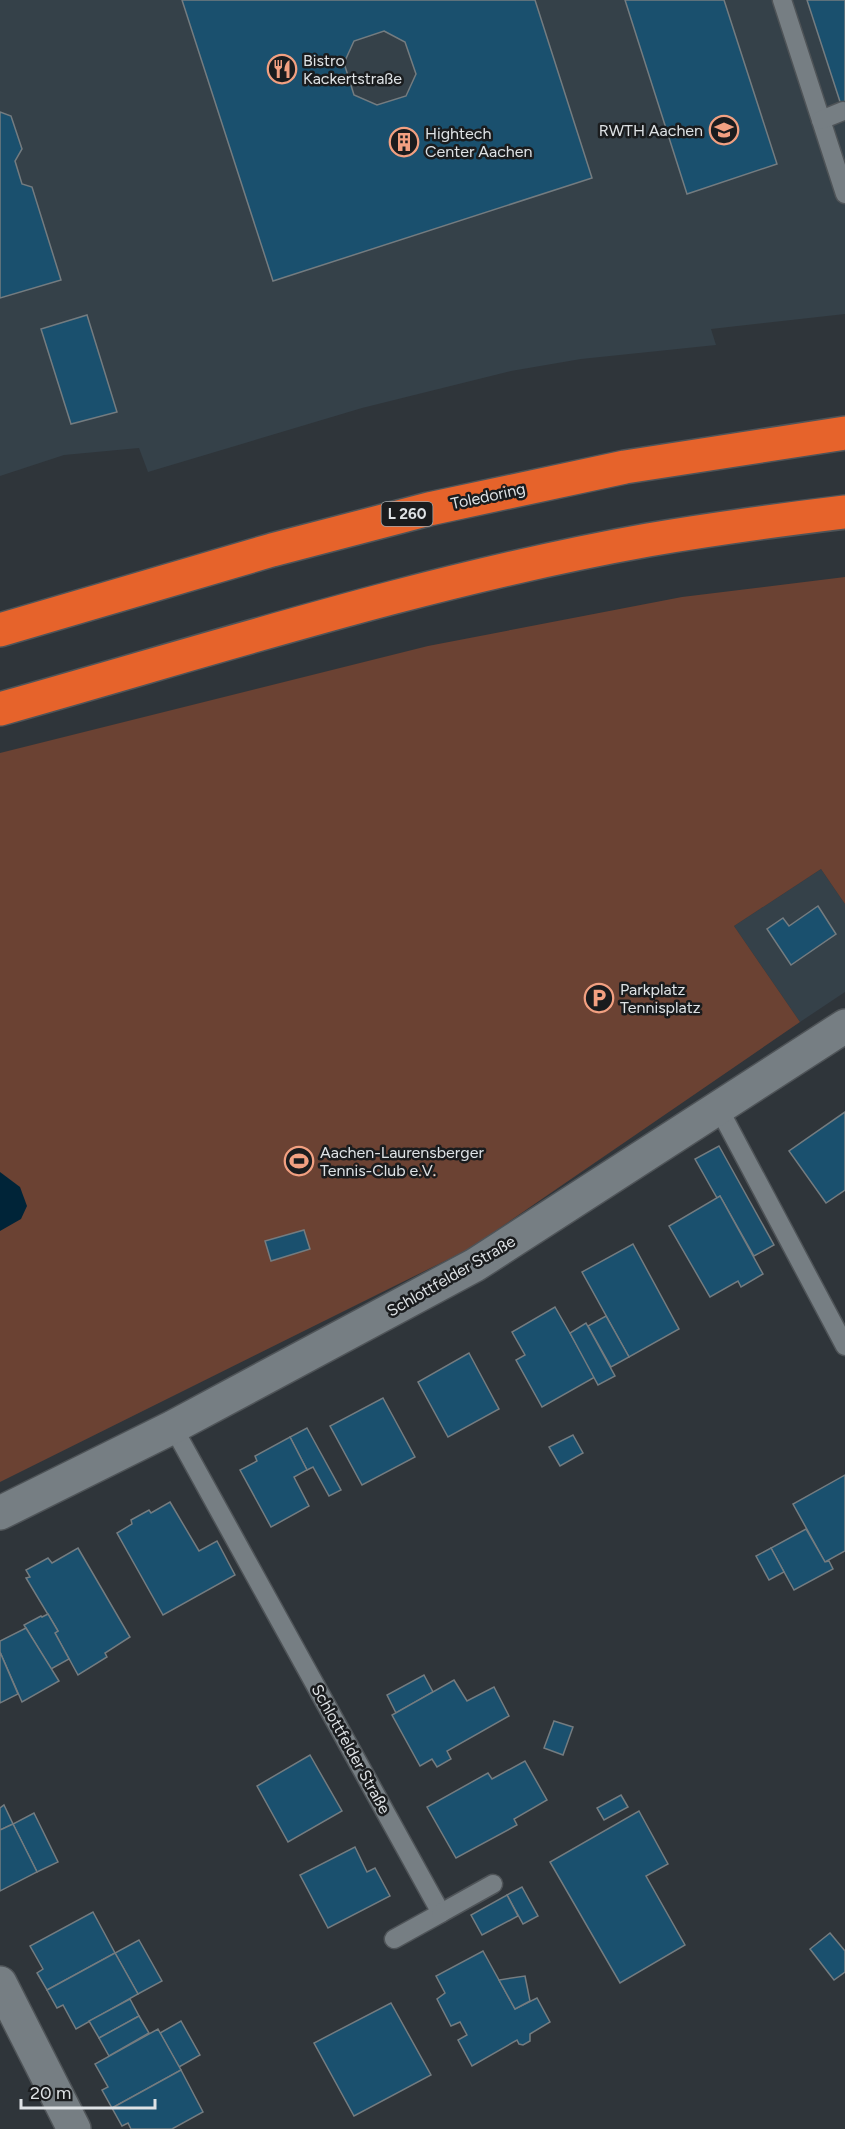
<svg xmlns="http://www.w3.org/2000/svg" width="845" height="2129" font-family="Figtree,sans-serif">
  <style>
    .built { fill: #354149 }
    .green { fill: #6b4233 }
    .water { fill: #002438 }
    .building { fill: #1a506e; stroke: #747c80; stroke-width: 1.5; fill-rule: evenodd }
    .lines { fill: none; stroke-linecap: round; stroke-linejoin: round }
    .lane-casing { stroke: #4f5458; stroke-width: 21 }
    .street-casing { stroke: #4f5458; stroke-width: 36 }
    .highway-casing { stroke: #4f5458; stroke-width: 36 }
    .lane { stroke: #767e83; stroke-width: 18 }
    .street { stroke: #767e83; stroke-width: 33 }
    .highway { stroke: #e6632b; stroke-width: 33 }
    .labels { text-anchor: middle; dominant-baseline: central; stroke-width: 5; stroke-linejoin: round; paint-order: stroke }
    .shield { fill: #1a1c1e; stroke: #a3a7a9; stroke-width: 1.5 }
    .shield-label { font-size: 15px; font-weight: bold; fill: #dee2e5 }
    .poi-label { font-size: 16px; fill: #dee2e5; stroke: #1a1c1e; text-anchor: start }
    .street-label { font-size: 16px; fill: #dee2e5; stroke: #1a1c1e }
  </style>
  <rect width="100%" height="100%" fill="#2f353a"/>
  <g class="built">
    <polygon points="0,0 845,0 845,314 711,329 716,345 581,359 511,371 362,408 148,472 139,448 64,455 0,476"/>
    <polygon points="821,869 845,904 845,992 800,1022 734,926"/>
  </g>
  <polygon class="green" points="845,577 845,904 821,869 734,926 800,1022 469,1249 0,1482 0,753 428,646 682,597"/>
  <polygon class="water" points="0,1172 20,1187 27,1206 21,1219 0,1231"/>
  <g class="building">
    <path d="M182 0H535L592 178 273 281ZM384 31 405 42 416 74 406 96 377 105 354 95 344 63 354 41Z"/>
    <polygon points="625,0 724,0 777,164 687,194"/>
    <polygon points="807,0 845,0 845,117"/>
    <polygon points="0,112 11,116 22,149 15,161 22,184 32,187 61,280 0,298"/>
    <polygon points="87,315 117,412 71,424 41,329"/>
    <polygon points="818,906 836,934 791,965 767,929 783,918 789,926"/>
    <polygon points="845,1112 845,1190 826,1203 789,1151"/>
    <polygon points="719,1146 774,1245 754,1256 720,1196 717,1198 695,1159"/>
    <polygon points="720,1196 763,1274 741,1287 738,1281 710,1297 669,1226"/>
    <polygon points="304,1230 310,1249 271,1261 265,1241"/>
    <polygon points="633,1244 679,1329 629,1357 582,1272"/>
    <polygon points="555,1307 595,1377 542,1407 516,1360 525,1355 512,1332"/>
    <polygon points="606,1316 629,1357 611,1367 588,1326"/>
    <polygon points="586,1323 615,1376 598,1385 570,1333"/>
    <polygon points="469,1353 499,1409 448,1437 418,1382"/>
    <polygon points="383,1398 415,1457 362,1485 330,1426"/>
    <polygon points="307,1428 341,1490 329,1496 313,1467 307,1470 290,1437"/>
    <polygon points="573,1435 583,1453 560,1466 549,1447"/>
    <polygon points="290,1437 307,1470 294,1477 309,1506 271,1527 240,1470 257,1461 255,1456"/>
    <polygon points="845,1475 845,1551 825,1562 793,1504"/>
    <polygon points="170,1502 199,1551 217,1541 235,1575 163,1615 117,1533 132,1524 131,1520 149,1510 151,1513"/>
    <polygon points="806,1529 825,1562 829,1561 833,1569 794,1590 771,1548"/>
    <polygon points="78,1548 130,1637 105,1653 107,1657 78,1675 55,1633 58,1631 26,1578 30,1577 26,1570 48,1558 52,1563"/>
    <polygon points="771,1548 784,1572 769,1580 756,1556"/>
    <polygon points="48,1614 58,1631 55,1633 69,1659 51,1669 24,1625 41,1616 42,1617"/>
    <polygon points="26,1628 59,1681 22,1702 0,1652 0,1641"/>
    <polygon points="0,1652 18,1694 0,1703"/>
    <polygon points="424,1675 433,1692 396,1713 387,1695"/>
    <polygon points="454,1680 467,1701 494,1687 509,1716 447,1751 451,1759 437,1767 432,1759 420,1766 392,1715"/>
    <polygon points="554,1721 573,1727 563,1755 544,1748"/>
    <polygon points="310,1755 342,1811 288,1842 257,1786"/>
    <polygon points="525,1761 547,1800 514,1819 517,1825 456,1858 427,1807 488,1773 492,1779"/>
    <polygon points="621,1795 628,1807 604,1820 597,1808"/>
    <polygon points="4,1805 13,1824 0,1830 0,1808"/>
    <polygon points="639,1811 668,1864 646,1876 685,1945 620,1983 550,1862"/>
    <polygon points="34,1813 58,1862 37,1872 13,1824"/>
    <polygon points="13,1824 37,1872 0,1891 0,1830"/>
    <polygon points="355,1847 367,1872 375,1868 390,1896 328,1928 300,1875"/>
    <polygon points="522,1887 538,1916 523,1924 507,1895"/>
    <polygon points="507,1895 518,1916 482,1935 471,1915"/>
    <polygon points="93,1912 115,1953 47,1990 37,1973 43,1969 30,1946"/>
    <polygon points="830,1933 845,1951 845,1972 834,1980 810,1949"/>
    <polygon points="139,1940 162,1981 138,1994 115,1953"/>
    <polygon points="483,1951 515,2009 537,1998 550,2022 530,2034 530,2041 523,2045 519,2044 517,2040 472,2066 458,2040 467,2035 460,2022 451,2026 437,1999 445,1993 436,1976"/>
    <polygon points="115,1953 138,1994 76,2029 63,2005 57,2008 47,1990"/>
    <polygon points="525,1976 530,2001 515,2009 499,1980"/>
    <polygon points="130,1999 139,2016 99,2038 89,2021"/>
    <polygon points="391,2003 431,2075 354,2116 314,2043"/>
    <polygon points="139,2016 149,2033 109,2056 99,2038"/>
    <polygon points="181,2021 200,2055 179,2067 160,2033"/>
    <polygon points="158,2029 181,2070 112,2108 102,2090 108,2087 95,2064"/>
    <polygon points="181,2070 203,2112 172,2129 131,2129 128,2123 122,2126 112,2108"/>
  </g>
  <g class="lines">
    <g class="lane-casing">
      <g id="lane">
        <polyline points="782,0 845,194"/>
        <polyline points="821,120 843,111"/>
        <polyline points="718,1107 845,1346"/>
        <polyline points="173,1427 441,1913 394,1939"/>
        <polyline points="441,1913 493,1884"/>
      </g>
    </g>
    <g class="street-casing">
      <g id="street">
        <polyline points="0,1513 173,1427 475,1265 845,1026"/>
        <polyline points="0,1983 74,2129"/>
      </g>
    </g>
    <g class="highway-casing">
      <g id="highway">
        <polyline points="0,630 272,550 429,509 625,467 845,433"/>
        <path d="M0 709C213 649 430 579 648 540 713 529 779 520 845 512"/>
      </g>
    </g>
    <use href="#lane" class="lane"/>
    <use href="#street" class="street"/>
    <use href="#highway" class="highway"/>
  </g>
  <defs>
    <g id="restaurant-ring" transform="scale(1.5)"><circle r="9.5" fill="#1a1c1e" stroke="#f2a081" stroke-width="1.5"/><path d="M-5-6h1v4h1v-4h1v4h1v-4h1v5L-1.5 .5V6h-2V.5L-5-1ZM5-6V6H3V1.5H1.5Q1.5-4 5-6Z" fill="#f2a081"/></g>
    <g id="university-ring" transform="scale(1.5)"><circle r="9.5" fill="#1a1c1e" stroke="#f2a081" stroke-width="1.5"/><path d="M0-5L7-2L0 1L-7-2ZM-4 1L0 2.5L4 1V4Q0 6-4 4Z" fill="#f2a081"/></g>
    <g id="building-ring" transform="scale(1.5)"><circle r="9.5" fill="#1a1c1e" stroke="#f2a081" stroke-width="1.5"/><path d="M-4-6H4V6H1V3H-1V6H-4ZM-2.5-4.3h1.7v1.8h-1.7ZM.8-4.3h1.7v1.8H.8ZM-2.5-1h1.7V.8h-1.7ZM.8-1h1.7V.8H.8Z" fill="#f2a081"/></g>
    <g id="parking-ring" transform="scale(1.5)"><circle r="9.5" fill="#1a1c1e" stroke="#f2a081" stroke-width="1.5"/><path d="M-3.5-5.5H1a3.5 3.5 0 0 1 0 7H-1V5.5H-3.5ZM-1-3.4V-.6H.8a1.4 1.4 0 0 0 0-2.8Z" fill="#f2a081"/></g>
    <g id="stadium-ring" transform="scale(1.5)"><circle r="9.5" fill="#1a1c1e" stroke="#f2a081" stroke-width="1.5"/><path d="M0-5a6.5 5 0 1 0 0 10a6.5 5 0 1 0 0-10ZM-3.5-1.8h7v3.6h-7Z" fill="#f2a081"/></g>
  </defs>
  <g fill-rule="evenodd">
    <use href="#restaurant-ring" x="282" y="69"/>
    <use href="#university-ring" x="724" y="130"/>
    <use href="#building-ring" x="404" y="142"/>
    <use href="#parking-ring" x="599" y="998"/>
    <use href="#stadium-ring" x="299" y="1161"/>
  </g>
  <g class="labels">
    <rect class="shield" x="381.5" y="502" width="51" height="24" rx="4.5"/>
    <g class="shield-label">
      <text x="407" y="514">L 260</text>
    </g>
    <g class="poi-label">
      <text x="303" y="60">Bistro<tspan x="303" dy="18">Kackertstraße</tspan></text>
      <text x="703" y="130" text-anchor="end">RWTH Aachen</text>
      <text x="425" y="133">Hightech<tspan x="425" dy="18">Center Aachen</tspan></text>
      <text x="620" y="989">Parkplatz<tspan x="620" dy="18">Tennisplatz</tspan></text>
      <text x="320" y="1152">Aachen-Laurensberger<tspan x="320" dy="18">Tennis-Club e.V.</tspan></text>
    </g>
    <g class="street-label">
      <text transform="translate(488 496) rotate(-12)">Toledoring</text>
      <text transform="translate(451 1276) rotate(-30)">Schlottfelder Straße</text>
      <text transform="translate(351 1749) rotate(61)">Schlottfelder Straße</text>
    </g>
  </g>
  <path d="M21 2099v9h134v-9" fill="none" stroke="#dee2e5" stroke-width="3"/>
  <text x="30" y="2099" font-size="18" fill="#dee2e5" stroke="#1a1c1e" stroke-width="4.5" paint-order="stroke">20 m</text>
</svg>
